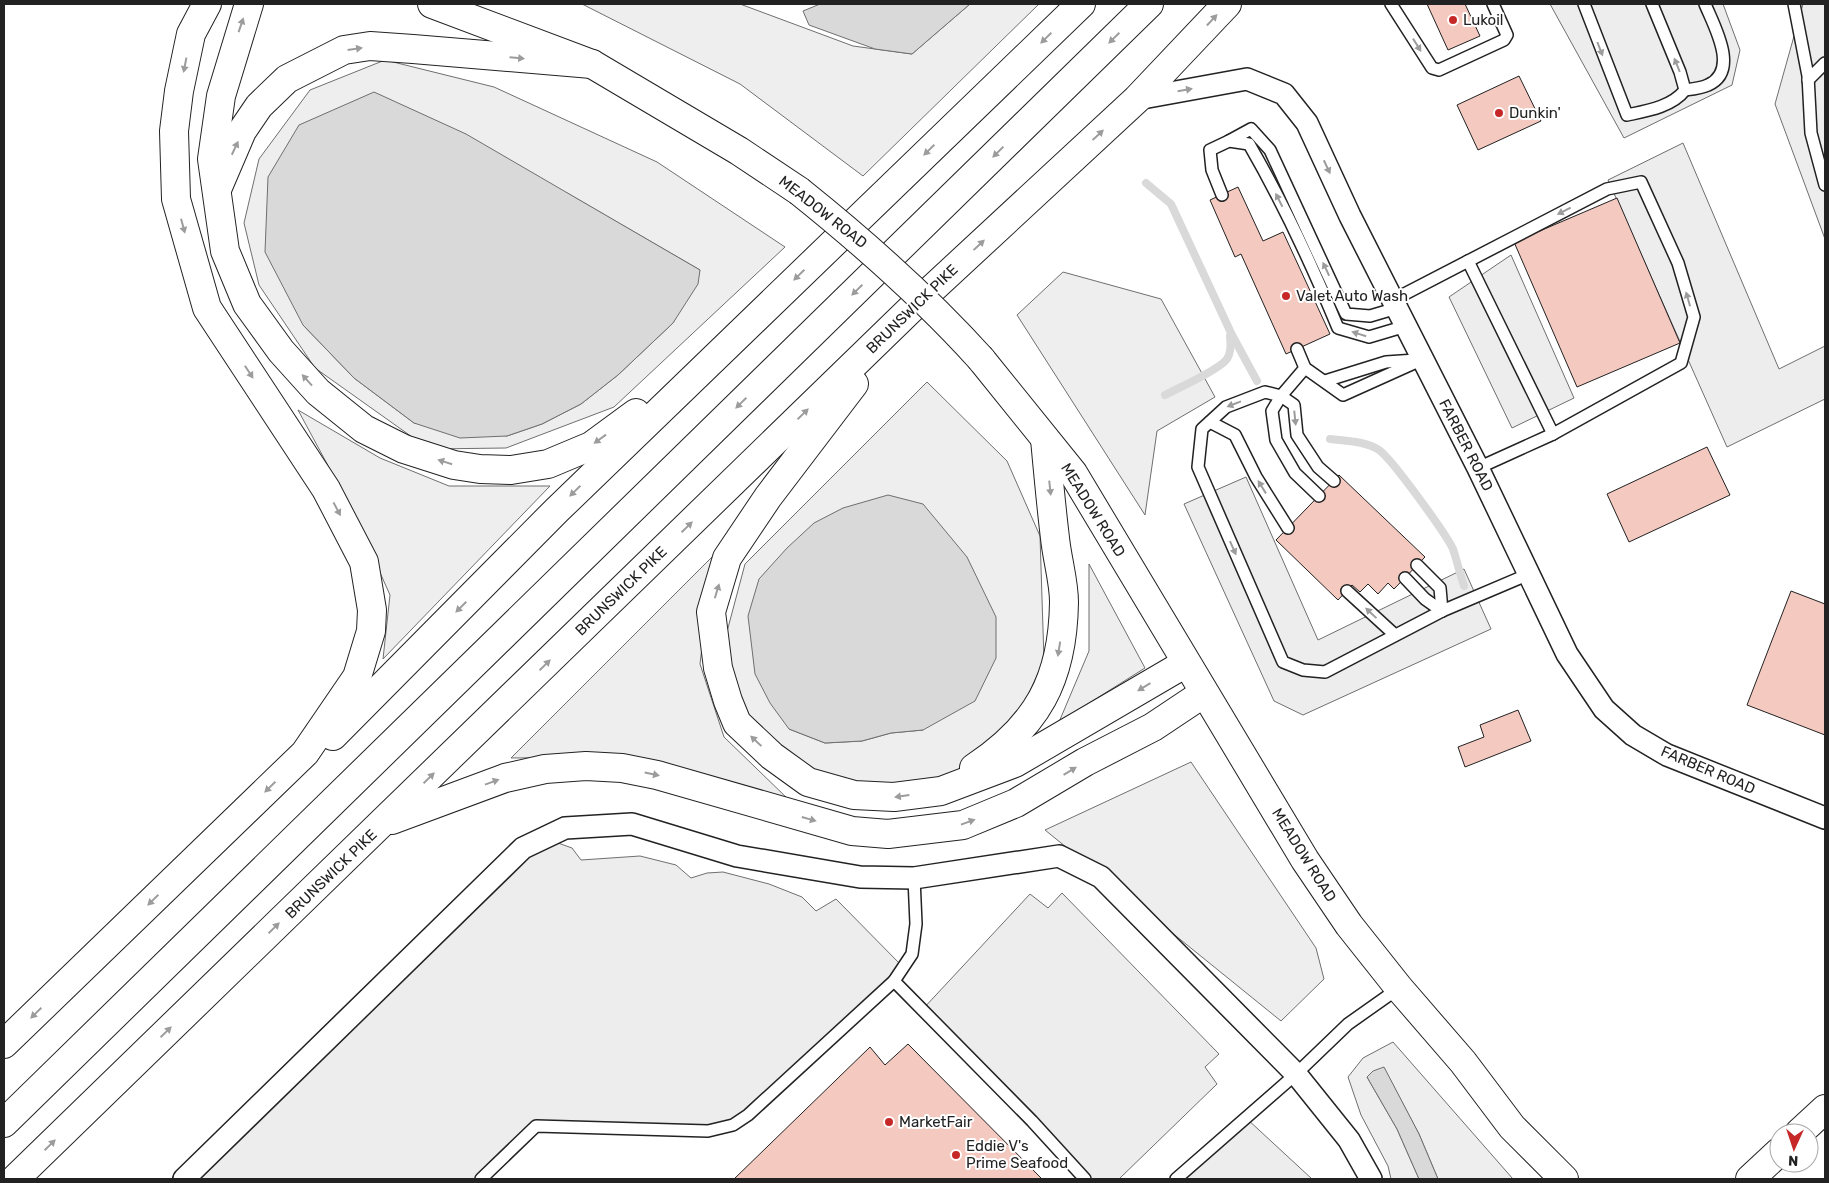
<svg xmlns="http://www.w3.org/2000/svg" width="1829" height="1183" font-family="Rubik,sans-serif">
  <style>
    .green { fill: #eee; stroke: #6f6f6f; fill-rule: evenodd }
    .parking { fill: #ededed; stroke: #6f6f6f }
    .water { fill: #d9d9d9; stroke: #6f6f6f }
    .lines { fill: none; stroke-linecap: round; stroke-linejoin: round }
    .stream { stroke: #d9d9d9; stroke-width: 8 }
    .building { fill: #f3c9c0; stroke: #222 }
    .lane-casing { stroke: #222; stroke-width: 14 }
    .street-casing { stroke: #222; stroke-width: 24 }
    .secondary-casing { stroke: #222; stroke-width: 30 }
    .highway-casing { stroke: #222; stroke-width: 30 }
    .lane { stroke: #fff; stroke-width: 11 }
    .street { stroke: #fff; stroke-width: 21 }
    .secondary { stroke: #fff; stroke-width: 28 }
    .highway { stroke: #fff; stroke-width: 28 }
    .secondary-bridge-casing { stroke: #222; stroke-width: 30; stroke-linecap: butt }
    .secondary-bridge { stroke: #fff; stroke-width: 28 }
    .oneway { fill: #9c9c9c }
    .poi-dot { fill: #c62828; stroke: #fff; stroke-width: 2 }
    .labels { text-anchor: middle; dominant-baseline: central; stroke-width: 4; stroke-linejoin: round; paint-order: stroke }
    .poi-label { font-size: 15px; fill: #222; stroke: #fff; text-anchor: start }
    .street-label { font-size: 15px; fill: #222; stroke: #fff }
  </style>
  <rect width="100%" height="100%" fill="#fff"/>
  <g class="green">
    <polygon points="582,4 740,4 853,46 912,54 970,4 1039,4 863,176 740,84"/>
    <path d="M385 60 494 87 657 162 785 247 614 407 506 448 429 449 315 368 259 285 244 223 259 159 310 90ZM567 193 700 270 673 323 618 375 581 404 542 424 507 436 414 423 354 378 303 325Z"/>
    <polygon points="1063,272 1161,299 1215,397 1157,431 1145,515 1017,315"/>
    <path d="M927 382 1007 461 1040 536 1044 660 1015 724 945 780 874 789 803 767 749 721 724 643 745 564ZM789 729 923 730 891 733 862 741 825 743Z"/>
    <polygon points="298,410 380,458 449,486 550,486 383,659 390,595 353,512"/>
    <polygon points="713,556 700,664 724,737 788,799 619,757 511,758"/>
    <polygon points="1089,564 1145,668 1059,722 1089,651"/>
    <polygon points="1191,762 1316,948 1324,979 1281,1021 1045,830"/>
    <polygon points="1393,1042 1513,1179 1438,1179 1419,1134 1384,1068 1367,1077 1397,1129 1419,1179 1391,1179 1388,1166 1361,1115 1348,1077 1363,1058"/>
  </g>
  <g class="parking">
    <polygon points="1550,4 1723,4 1740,50 1732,85 1624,138"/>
    <polygon points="1803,4 1825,4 1825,239 1775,104"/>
    <polygon points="1683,143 1779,369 1825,346 1825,399 1727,447 1608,180"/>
    <polygon points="1511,255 1574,398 1512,428 1449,297"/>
    <polygon points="1246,477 1318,640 1464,569 1491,629 1303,715 1274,701 1184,504"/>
    <polygon points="544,838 572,848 581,860 640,856 676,865 691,878 707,873 723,872 769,884 802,897 816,911 836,899 903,967 733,1125 708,1131 536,1126 481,1179 184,1179"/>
    <polygon points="1062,893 1219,1054 1205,1067 1217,1084 1119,1179 1085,1179 922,1010 1030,894 1048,908"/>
    <polygon points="1246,1118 1312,1179 1176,1179"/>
  </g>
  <g class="water">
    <polygon points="820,4 970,4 912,54 875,49 809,25 803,11"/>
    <polygon points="374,92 466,134 700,270 698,284 673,323 618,375 581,404 542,424 507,436 460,438 414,423 354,378 303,325 265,252 268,177 299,125"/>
    <polygon points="888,495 923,504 967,557 996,617 996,658 975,701 923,730 891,733 862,741 825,743 789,729 770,703 755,674 748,616 759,579 787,548 814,523 843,508"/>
    <polygon points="1384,1067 1419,1134 1438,1179 1419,1179 1397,1129 1367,1077 1373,1071"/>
  </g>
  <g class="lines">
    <g class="stream">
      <polyline points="1146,183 1171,204 1232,335 1257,381"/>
      <path d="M1165 395C1178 388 1219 370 1227 359 1231 353 1231 344 1230 336"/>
      <path d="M1330 439C1346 441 1365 441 1379 450 1392 459 1446 534 1453 549 1457 561 1460 574 1464 586"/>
    </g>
  </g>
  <g class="building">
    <polygon points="1427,4 1465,4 1480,36 1448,50"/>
    <polygon points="1519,76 1541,121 1478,150 1457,105"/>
    <polygon points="1238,187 1263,241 1283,232 1330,334 1286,354 1241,254 1235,257 1210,200"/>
    <polygon points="1617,198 1680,343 1577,387 1514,242"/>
    <polygon points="1707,447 1730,495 1629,542 1607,494"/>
    <polygon points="1339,475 1425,557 1394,589 1388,583 1378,594 1368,584 1360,592 1352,585 1338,600 1276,540"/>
    <polygon points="1791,591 1825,604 1825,735 1747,705"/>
    <polygon points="1518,710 1531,741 1465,767 1458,747 1484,737 1480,725"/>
    <polygon points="908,1044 1042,1179 734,1179 870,1047 885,1065"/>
  </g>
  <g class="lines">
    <g class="lane-casing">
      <g id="lane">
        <polyline points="1391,4 1432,68 1439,70 1504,40 1507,35 1493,4"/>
        <path d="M1584 4 1627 115C1646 111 1672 107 1685 90L1680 72 1652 4"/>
        <polyline points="1794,4 1808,76 1811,133 1825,185"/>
        <polyline points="1808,80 1825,63"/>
        <path d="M1685 90C1693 89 1702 88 1708 85 1740 71 1714 26 1705 4"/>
        <polyline points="1229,141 1251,129 1270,150 1346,314 1370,316 1397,308"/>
        <path d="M1222 195 1212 170 1210 150 1229 141 1249 144C1283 203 1312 265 1338 328L1369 337 1406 326"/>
        <polyline points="1468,261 1553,434"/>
        <polyline points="1393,300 1607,189 1641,182 1678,263 1694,317 1681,363 1553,434 1478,468"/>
        <polyline points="1297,349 1305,368 1343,395 1423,359"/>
        <polyline points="1305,368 1281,396 1294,405 1297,435 1318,467 1334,481"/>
        <polyline points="1325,381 1386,362 1416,360"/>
        <polyline points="1210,422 1235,435 1256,477 1288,528"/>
        <polyline points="1319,496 1295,473 1276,440 1272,411 1281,396 1265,392 1226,407 1202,429 1198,467 1283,662 1303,670 1325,672 1442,611 1529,574"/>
        <polyline points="1417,565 1440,588 1442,611"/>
        <polyline points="1405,578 1425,599 1442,611"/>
        <polyline points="1347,591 1395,635"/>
        <polyline points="894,981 1032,1121 1085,1179"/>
        <polyline points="481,1179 536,1126 708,1131 733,1125 748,1115 894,981 912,954 916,924 914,878"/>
        <polyline points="1176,1179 1296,1074 1348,1024 1399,988"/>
      </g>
    </g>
    <g class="street-casing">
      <g id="street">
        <polyline points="1137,99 1247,79 1284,94 1307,123 1350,216 1478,468 1567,654 1604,709 1633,735 1667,755 1825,818"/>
        <polyline points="184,1179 523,848 565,828 632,824 737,856 860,877 914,878 1059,856 1101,877 1296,1074 1349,1140 1371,1179"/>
      </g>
    </g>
    <g class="secondary-casing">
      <g id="secondary">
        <polyline points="432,4 592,64 739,151 799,191"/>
        <polyline points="981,359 1073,473 1305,860 1349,925 1399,988 1463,1062 1512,1127 1564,1179"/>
        <polyline points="1799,1133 1825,1109"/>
        <polyline points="1750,1179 1779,1152"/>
      </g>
    </g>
    <g class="highway-casing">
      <g id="highway">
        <polyline points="249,4 221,96 212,159 225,251 247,304 281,351 318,392 364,429 404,449 454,465 480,469 511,470 548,464 591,446 636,413"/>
        <polyline points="218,187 242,131 259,106 287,79 344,50 370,46 413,49 592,64"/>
        <polyline points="854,384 768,497 727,558 711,612 718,668 728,701 737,723 772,756 808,782 854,795 894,797 941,791 1015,763 1186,663"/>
        <polyline points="333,736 557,510 1081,4"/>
        <path d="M974 768C1037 726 1063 680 1064 602 1064 581 1057 559 1055 538 1051 505 1048 472 1045 439"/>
        <polyline points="392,820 505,778 545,769 586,766 622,768 657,775 852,831 888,834 963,825 1016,803 1085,762 1153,727 1204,693"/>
        <polyline points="4,1044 305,753 357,677 371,631 372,610 364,562 326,489 207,308 176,199 174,131 179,91 191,34 207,4"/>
        <polyline points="4,1123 1149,4"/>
        <polyline points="15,1179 918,302 1137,99 1227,4"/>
      </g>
    </g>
    <use href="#lane" class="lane"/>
    <use href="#street" class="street"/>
    <use href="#secondary" class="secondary"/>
    <use href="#highway" class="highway"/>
    <g class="secondary-bridge-casing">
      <path id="secondary-bridge" d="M799 191C864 243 925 297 981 359"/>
    </g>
    <use href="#secondary-bridge" class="secondary-bridge"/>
  </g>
  <defs><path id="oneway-solid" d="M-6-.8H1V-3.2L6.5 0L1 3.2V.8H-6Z" transform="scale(1.25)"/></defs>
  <g class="oneway">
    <use href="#oneway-solid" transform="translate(1212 20) rotate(-47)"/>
    <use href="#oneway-solid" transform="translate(241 25) rotate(-71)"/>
    <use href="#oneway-solid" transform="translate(1046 38) rotate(136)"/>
    <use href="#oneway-solid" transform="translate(1114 38) rotate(136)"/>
    <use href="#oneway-solid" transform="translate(1417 45) rotate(58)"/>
    <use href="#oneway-solid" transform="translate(355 49) rotate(-8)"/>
    <use href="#oneway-solid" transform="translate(1600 49) rotate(69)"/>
    <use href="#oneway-solid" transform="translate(517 58) rotate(5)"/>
    <use href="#oneway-solid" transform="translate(185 65) rotate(101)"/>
    <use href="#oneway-solid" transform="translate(1677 65) rotate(-112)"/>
    <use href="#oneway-solid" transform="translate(1185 90) rotate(-10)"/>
    <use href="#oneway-solid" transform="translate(1098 135) rotate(-43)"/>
    <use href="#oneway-solid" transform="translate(235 148) rotate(-65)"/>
    <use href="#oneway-solid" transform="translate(929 150) rotate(136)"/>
    <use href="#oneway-solid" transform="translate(998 152) rotate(136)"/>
    <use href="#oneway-solid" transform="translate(1327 167) rotate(65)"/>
    <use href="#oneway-solid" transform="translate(1279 200) rotate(-117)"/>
    <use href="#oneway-solid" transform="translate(1564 211) rotate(153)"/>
    <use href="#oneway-solid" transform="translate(183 226) rotate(75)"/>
    <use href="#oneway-solid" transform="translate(979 245) rotate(-43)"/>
    <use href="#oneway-solid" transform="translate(1326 269) rotate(-115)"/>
    <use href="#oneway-solid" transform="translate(799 275) rotate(136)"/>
    <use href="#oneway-solid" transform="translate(857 290) rotate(136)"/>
    <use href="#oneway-solid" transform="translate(1688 299) rotate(-106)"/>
    <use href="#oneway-solid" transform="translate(1359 334) rotate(-163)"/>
    <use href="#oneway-solid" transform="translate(249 372) rotate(57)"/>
    <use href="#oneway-solid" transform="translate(307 380) rotate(-132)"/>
    <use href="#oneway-solid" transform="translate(741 403) rotate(136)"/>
    <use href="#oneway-solid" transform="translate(1234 404) rotate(159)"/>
    <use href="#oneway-solid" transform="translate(803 414) rotate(-44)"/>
    <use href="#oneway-solid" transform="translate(1295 418) rotate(84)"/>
    <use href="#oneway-solid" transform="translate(600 439) rotate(144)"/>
    <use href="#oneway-solid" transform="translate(445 462) rotate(-162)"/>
    <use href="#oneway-solid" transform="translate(1262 487) rotate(-122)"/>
    <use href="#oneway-solid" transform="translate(1050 488) rotate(84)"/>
    <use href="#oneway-solid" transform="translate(575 491) rotate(136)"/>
    <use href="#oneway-solid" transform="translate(337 509) rotate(62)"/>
    <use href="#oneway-solid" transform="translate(687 527) rotate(-44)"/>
    <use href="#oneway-solid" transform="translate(1233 548) rotate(66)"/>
    <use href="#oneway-solid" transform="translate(717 591) rotate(-73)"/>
    <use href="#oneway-solid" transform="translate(461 607) rotate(135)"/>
    <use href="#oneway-solid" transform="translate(1371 613) rotate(-137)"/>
    <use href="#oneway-solid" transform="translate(1059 649) rotate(99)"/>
    <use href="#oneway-solid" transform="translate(545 665) rotate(-44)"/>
    <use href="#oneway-solid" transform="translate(1144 687) rotate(149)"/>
    <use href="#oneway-solid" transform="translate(756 741) rotate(-137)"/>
    <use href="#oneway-solid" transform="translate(1070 771) rotate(-31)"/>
    <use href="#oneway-solid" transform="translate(652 774) rotate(12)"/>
    <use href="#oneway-solid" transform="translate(429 778) rotate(-44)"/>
    <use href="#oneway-solid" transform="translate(492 782) rotate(-20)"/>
    <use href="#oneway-solid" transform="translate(270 787) rotate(136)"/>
    <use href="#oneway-solid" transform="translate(902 796) rotate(172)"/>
    <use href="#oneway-solid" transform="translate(809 819) rotate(16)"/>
    <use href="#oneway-solid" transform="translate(968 822) rotate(-20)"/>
    <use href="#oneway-solid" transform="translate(153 900) rotate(136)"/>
    <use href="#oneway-solid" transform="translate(274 928) rotate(-44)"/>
    <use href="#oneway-solid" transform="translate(36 1013) rotate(136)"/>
    <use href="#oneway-solid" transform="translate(166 1032) rotate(-44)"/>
    <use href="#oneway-solid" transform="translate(50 1145) rotate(-44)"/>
  </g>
  <g class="poi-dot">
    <circle cx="1453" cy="20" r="5"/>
    <circle cx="1499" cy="113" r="5"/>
    <circle cx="1286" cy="296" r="5"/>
    <circle cx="889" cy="1122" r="5"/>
    <circle cx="956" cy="1155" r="5"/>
  </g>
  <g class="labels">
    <g class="poi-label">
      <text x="1463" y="20">Lukoil</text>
      <text x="1509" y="113">Dunkin'</text>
      <text x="1296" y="296">Valet Auto Wash</text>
      <text x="899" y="1122">MarketFair</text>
      <text x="966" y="1146">Eddie V's<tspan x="966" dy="17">Prime Seafood</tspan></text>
    </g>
    <g class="street-label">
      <text transform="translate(823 212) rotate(38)">MEADOW ROAD</text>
      <text transform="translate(912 309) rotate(-44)">BRUNSWICK PIKE</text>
      <text transform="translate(1466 445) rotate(63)">FARBER ROAD</text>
      <text transform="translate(1093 510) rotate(58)">MEADOW ROAD</text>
      <text transform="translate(621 591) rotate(-44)">BRUNSWICK PIKE</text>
      <text transform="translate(1708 770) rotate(23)">FARBER ROAD</text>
      <text transform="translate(1304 855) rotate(58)">MEADOW ROAD</text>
      <text transform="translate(331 874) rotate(-44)">BRUNSWICK PIKE</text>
    </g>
  </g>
  <rect width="1829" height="1183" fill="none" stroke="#222222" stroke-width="10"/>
  <g transform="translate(1794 1148) rotate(183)"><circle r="24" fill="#ffffff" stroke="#a7a7a7"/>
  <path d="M0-4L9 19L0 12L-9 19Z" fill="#c62828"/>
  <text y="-8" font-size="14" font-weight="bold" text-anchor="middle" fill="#222222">N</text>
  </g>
</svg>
